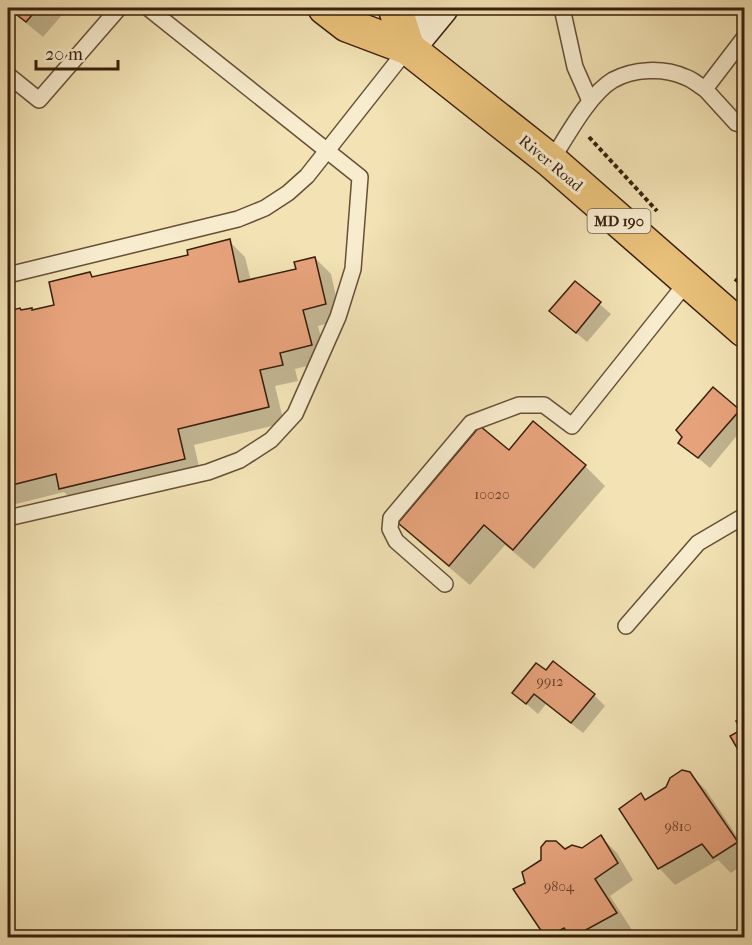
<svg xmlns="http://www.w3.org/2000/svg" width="752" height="945" font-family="'IM FELL French Canon',serif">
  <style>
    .shadow { fill: #0003 }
    .building { fill: #e6a27b; stroke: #391f0d; stroke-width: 1.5 }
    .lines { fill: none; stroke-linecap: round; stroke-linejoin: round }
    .lane-casing { stroke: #675037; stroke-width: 18 }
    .secondary-casing { stroke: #391f0d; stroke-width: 36 }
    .primary-casing { stroke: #391f0d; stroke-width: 36 }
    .path { stroke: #391f0d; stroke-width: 4; stroke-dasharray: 4.5 3; stroke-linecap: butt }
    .lane { stroke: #f7ecce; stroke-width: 15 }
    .secondary { stroke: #f7ecce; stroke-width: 33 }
    .primary { stroke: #e9c17a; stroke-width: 33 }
    .labels { text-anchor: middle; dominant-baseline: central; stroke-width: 6; stroke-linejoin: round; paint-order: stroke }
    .number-label { font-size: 14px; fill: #644028 }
    .shield { fill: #f7ecce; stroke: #725c47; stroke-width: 1.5 }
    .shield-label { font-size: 15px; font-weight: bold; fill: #391f0d }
    .street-label { font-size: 16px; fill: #391f0d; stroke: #f7ecce }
  </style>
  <rect width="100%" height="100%" fill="#f2e2b4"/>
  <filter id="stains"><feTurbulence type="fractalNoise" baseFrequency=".00333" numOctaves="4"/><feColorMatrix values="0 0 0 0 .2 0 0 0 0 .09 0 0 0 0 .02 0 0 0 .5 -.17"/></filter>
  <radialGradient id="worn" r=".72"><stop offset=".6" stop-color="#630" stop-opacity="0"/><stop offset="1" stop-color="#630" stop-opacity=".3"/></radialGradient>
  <g class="shadow">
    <polygon points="8,8 68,8 43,37"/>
    <polygon points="606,8 647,8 614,15"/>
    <polygon points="727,8 743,8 730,11"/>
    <polygon points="229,241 245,257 251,281 298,270 315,258 331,274 341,320 318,326 327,361 295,369 298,381 275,386 284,423 194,445 201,475 77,505 64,492 8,506 12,523 8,524 8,312 20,310 22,312 33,311 56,306 90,274 94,278 189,256"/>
    <polygon points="575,283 611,314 587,342 562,321"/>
    <polygon points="738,411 744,417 744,427 710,468 680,443"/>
    <polygon points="509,452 585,466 605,486 534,569 505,545 470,585 420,543 400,523"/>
    <polygon points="546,672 594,695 605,706 583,733 546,704 538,714 514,693"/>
    <polygon points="744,718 744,758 732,736 743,731 738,722"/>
    <polygon points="689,773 706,790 744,847 744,864 731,873 718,860 675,885 659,868 621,809 640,795 647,801"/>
    <polygon points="601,837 617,853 633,880 610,896 632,930 618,938 548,938 515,890 527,883 565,851 582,850"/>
  </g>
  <g class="building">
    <polygon points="8,8 38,8 26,22"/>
    <polygon points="230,239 239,282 296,269 294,262 315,257 326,304 303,310 312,345 280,353 283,365 260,370 269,407 178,429 185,459 59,489 56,474 8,486 8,311 20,308 21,310 32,308 32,310 54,305 49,282 90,272 92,277 188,255 187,250"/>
    <polygon points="575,281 601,302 576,333 549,311"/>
    <polygon points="713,387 740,410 698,458 678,443 682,437 676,430"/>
    <polygon points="533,421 586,465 513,550 484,525 449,566 398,523 480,426 509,450"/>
    <polygon points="553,661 595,694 571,723 534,694 526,704 512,693 536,663 546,670"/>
    <polygon points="744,716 744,760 730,736 741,730 736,721"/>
    <polygon points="682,770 690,772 738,842 713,858 702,844 658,869 619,809 641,793 645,800 666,787 670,778"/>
    <polygon points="601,835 618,863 595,879 617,913 571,938 564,928 546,938 513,889 525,883 522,872 541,860 541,847 546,841 556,841 565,849 572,845 582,848"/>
  </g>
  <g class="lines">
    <g class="lane-casing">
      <g id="lane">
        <polyline points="562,8 575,67 590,101"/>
        <polyline points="744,38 705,89 736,123 744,125"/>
        <polyline points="8,75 39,100 119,8"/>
        <path d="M551 161C566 138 589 94 613 80 633 69 663 67 685 77 692 79 698 85 705 89"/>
        <polyline points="8,275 238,219 265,208 288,193 307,176 408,48"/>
        <polyline points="8,518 208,472 240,460 271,440 295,414 338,317 353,269 360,177 148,8"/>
        <polyline points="445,584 396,541 390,529 391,518 471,423 519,405 544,405 572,426 687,282"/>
        <polyline points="626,626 698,543 744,516"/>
      </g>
    </g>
    <g class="secondary-casing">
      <polyline id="secondary" points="408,48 441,8"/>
    </g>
    <g class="primary-casing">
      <g id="primary">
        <polyline points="325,8 347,25 408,48 551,161 744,330"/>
        <polyline points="395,8 408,48"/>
      </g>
    </g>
    <g class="path">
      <polyline points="589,137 657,211"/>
      <polyline points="735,279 744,286"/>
    </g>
    <use href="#lane" class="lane"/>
    <use href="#secondary" class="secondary"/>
    <use href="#primary" class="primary"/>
  </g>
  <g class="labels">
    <g class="number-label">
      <text x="492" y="494">10020</text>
      <text x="550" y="681">9912</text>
      <text x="678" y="826">9810</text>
      <text x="559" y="886">9804</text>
    </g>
    <rect class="shield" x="587.5" y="209" width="63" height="24" rx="4.5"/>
    <g class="shield-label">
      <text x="619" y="221">MD 190</text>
    </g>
    <g class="street-label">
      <text transform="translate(551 163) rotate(40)">River Road</text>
    </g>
  </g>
  <rect width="752" height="945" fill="none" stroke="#f2e2b4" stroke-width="30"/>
  <rect x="9" y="9" width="734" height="927" fill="none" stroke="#391f0d" stroke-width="3"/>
  <rect x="15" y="15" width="722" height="915" fill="none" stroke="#391f0d" stroke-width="1.5"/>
  <path d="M36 60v9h82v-9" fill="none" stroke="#391f0d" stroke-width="3"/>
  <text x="45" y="60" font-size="18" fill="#391f0d" stroke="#f7ecce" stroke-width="4.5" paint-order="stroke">20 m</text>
  <rect width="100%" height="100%" filter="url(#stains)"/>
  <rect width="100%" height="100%" fill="url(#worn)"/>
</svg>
